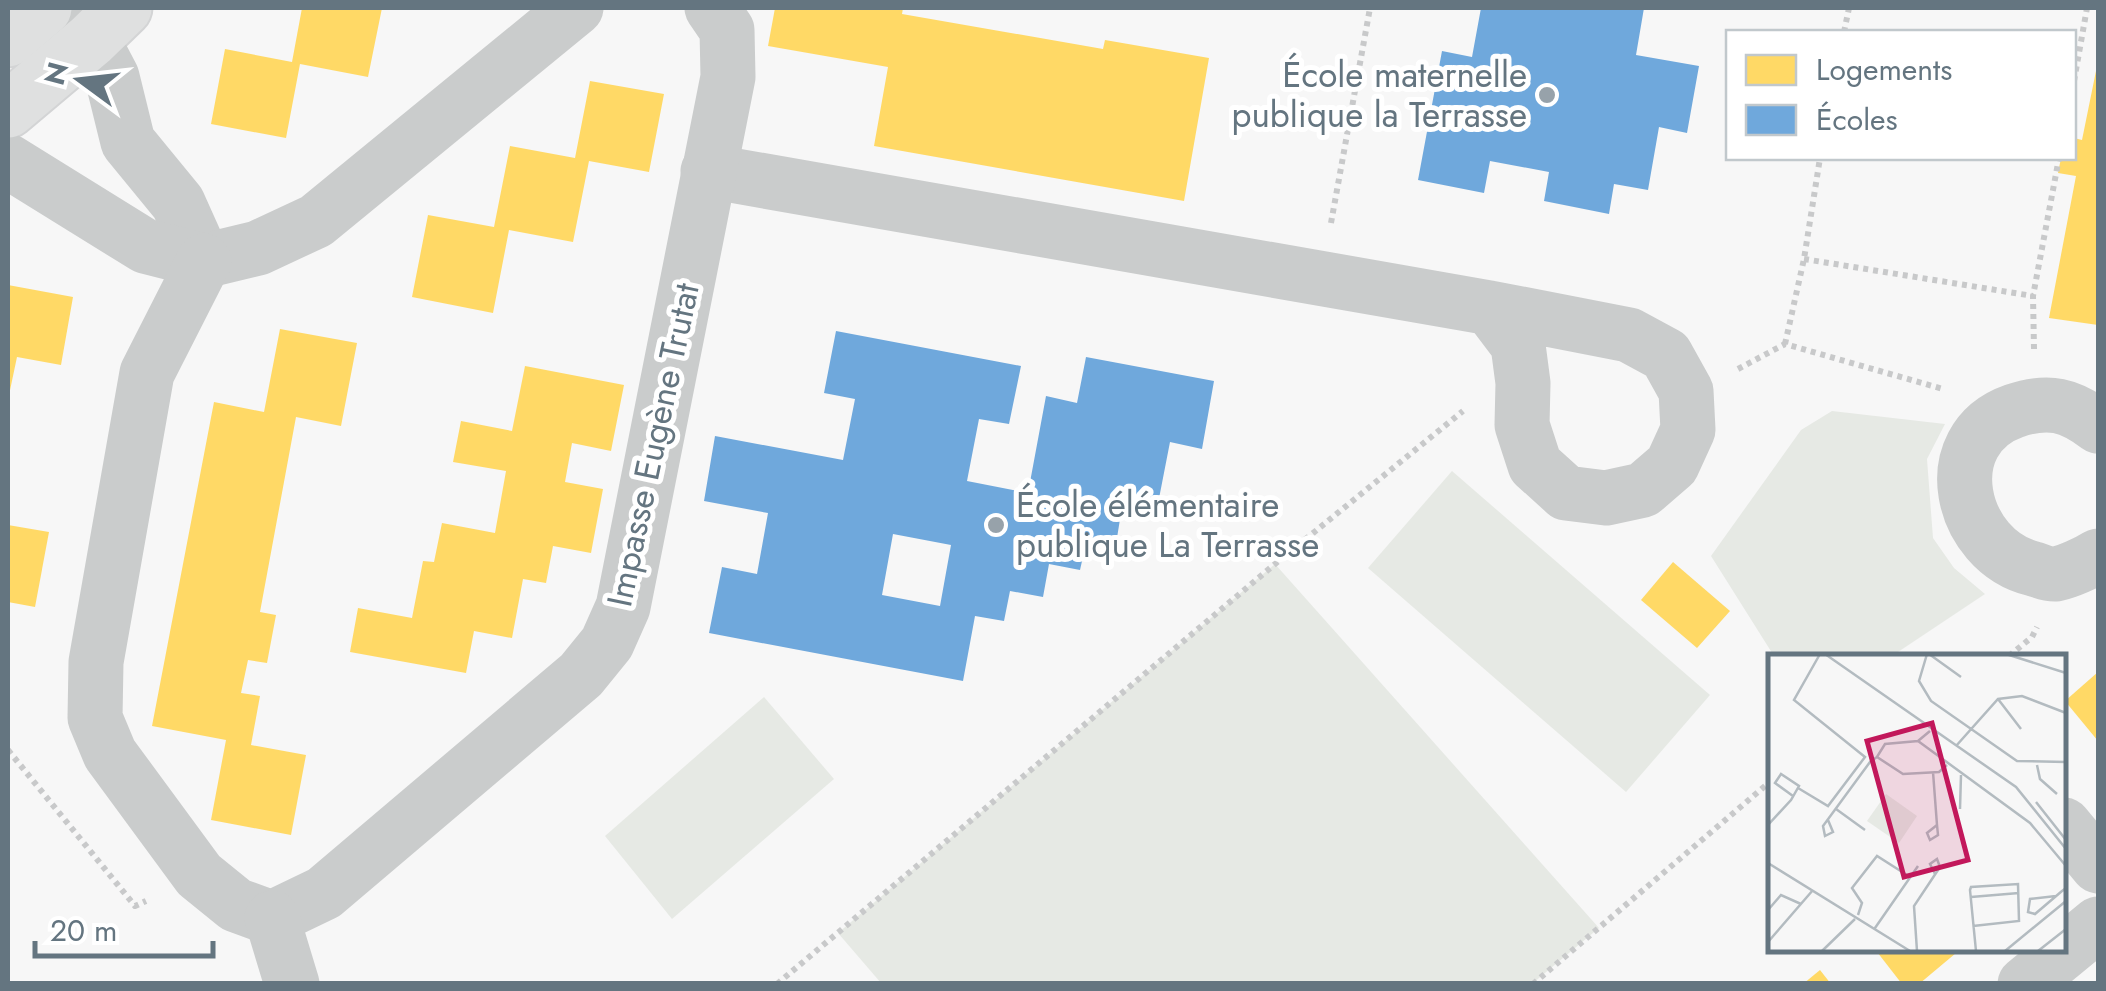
<svg xmlns="http://www.w3.org/2000/svg" width="2106" height="991" font-family="Jost,sans-serif">
  <style>
    .green { fill: #e6e9e4 }
    .homes { fill: #ffd966 }
    .schools { fill: #6fa8dc; fill-rule: evenodd }
    .lines { fill: none; stroke-linecap: round; stroke-linejoin: round }
    .secondary-casing { stroke: #d3d4d5; stroke-width: 59 }
    .path { stroke: #c8c9ca; stroke-width: 6; stroke-dasharray: 5 5; stroke-linecap: butt }
    .street { stroke: #cacccc; stroke-width: 55 }
    .secondary { stroke: #dfe0e0; stroke-width: 55 }
    .poi-dot { fill: #97a2aa; stroke: #fff; stroke-width: 4 }
    .labels { text-anchor: middle; dominant-baseline: central; stroke-width: 10; stroke-linejoin: round; paint-order: stroke }
    .poi-label { font-size: 35px; fill: #647580; stroke: #fff; text-anchor: end }
    .street-label { font-size: 35px; fill: #647580; stroke: #fff }
    .inset-road { fill: none; stroke: #b3bbc0; stroke-width: 2.5 }
    .view { fill: #c2185b; fill-opacity: 0.15; stroke: #c2185b; stroke-width: 5 }
    .inset-edge { fill: none; stroke: #647580; stroke-width: 5 }
  </style>
  <rect width="100%" height="100%" fill="#f7f7f7"/>
  <g class="green">
    <polygon points="1832,411 1945,424 1927,459 1933,538 1954,568 1985,594 1892,656 1774,656 1711,556 1801,430"/>
    <polygon points="1452,471 1710,695 1626,792 1368,568"/>
    <polygon points="1275,564 1599,928 1533,983 881,983 838,933"/>
    <polygon points="764,697 834,779 672,919 605,836"/>
  </g>
  <g class="homes">
    <polygon points="302,8 382,8 368,77 300,64 286,138 211,124 225,49 292,62"/>
    <polygon points="775,8 903,8 902,14 1103,49 1105,40 1209,58 1184,201 874,146 888,67 768,46"/>
    <polygon points="2097,66 2098,66 2098,325 2049,318 2076,176 2058,173 2061,158 2074,158 2074,138 2082,140"/>
    <polygon points="590,81 664,94 649,172 589,161 573,242 509,230 493,313 412,297 428,215 494,227 510,146 575,158"/>
    <polygon points="8,285 73,297 61,365 17,357 9,395"/>
    <polygon points="280,329 357,343 341,426 296,417 260,612 276,615 267,663 248,660 241,693 260,696 251,745 306,755 291,835 211,820 226,740 152,726 214,402 264,412"/>
    <polygon points="525,366 624,385 611,451 572,443 565,482 603,489 591,553 553,546 546,583 523,579 512,638 474,631 466,673 350,652 358,608 412,618 423,561 434,562 442,523 495,533 506,471 453,462 461,421 512,431"/>
    <polygon points="8,525 49,532 35,607 8,602"/>
    <polygon points="1673,562 1730,611 1697,648 1641,600"/>
    <polygon points="2098,672 2098,741 2065,701"/>
    <polygon points="1874,948 1962,948 1919,984 1902,984"/>
    <polygon points="1820,970 1831,984 1803,984"/>
  </g>
  <g class="schools">
    <polygon points="1481,8 1644,8 1636,55 1699,66 1687,133 1659,127 1648,190 1614,184 1609,214 1544,201 1549,172 1490,161 1484,193 1418,180 1442,51 1472,57"/>
    <path d="M836 331 1021 366 1009 424 979 419 967 481 1028 493 1046 396 1077 403 1086 357 1214 381 1202 449 1170 442 1155 519 1121 513 1116 544 1087 539 1080 570 1049 564 1043 597 1010 591 1004 621 975 616 963 681 709 633 722 567 757 574 768 513 704 501 715 436 843 460 855 399 824 393ZM893 534 951 545 940 606 882 595Z"/>
  </g>
  <g class="lines">
    <g class="secondary-casing">
      <g id="secondary">
        <polyline points="8,39 44,8"/>
        <polyline points="8,110 91,40 124,8"/>
      </g>
    </g>
    <g class="path">
      <polyline points="1844,32 1849,8"/>
      <polyline points="2074,81 2087,8"/>
      <polyline points="1331,223 1370,8"/>
      <polyline points="1804,259 2033,296"/>
      <polyline points="1785,344 1804,259 1820,158"/>
      <polyline points="2034,349 2033,296 2059,158"/>
      <polyline points="1738,369 1785,344 1943,389"/>
      <polyline points="2009,656 2032,637 2037,627"/>
      <polyline points="8,750 135,906 146,901"/>
      <polyline points="777,984 1275,564 1463,411"/>
      <polyline points="1533,984 1771,781"/>
    </g>
    <g class="street">
      <polyline points="53,16 91,40 101,56 112,77 128,142 178,203 204,261"/>
      <polyline points="8,161 145,246 204,261 258,248 316,221 576,8"/>
      <polyline points="708,171 1490,308 1629,335 1666,355 1686,391 1688,430 1672,465 1643,490 1606,498 1566,493 1535,465 1522,425 1523,383 1518,345 1490,308"/>
      <polyline points="204,261 147,373 96,662 95,718 110,754 199,875 236,905 272,918"/>
      <path d="M2098 426C2070 405 2049 399 2014 411 1934 439 1959 551 2034 569 2041 571 2049 575 2056 574 2069 571 2087 563 2098 556"/>
      <polyline points="2064,825 2098,866"/>
      <polyline points="272,918 324,893 581,675 607,643 623,607 728,77 727,30 712,8"/>
      <polyline points="272,918 292,984"/>
      <polyline points="2025,984 2098,924"/>
    </g>
    <use href="#secondary" class="secondary"/>
  </g>
  <g class="poi-dot">
    <circle cx="1547" cy="95" r="10"/>
    <circle cx="996" cy="525" r="10"/>
  </g>
  <g class="labels">
    <g class="poi-label">
      <text x="1527" y="75">École maternelle<tspan x="1527" dy="40">publique la Terrasse</tspan></text>
      <text x="1016" y="505" text-anchor="start">École élémentaire<tspan x="1016" dy="40">publique La Terrasse</tspan></text>
    </g>
    <g class="street-label">
      <text transform="translate(653 445) rotate(-78)">Impasse Eugène Trutat</text>
    </g>
  </g>
  <g transform="translate(1768 654)">
    <rect width="298" height="298" fill="#f7f7f7"/>
    <path d="M118 140 149 162 131 189 99 167Z" fill="#e6e9e4"/>
    <path class="inset-road" d="M57 0 248 133 298 195M159 0 151 27 163 47 249 107 298 108M161 0 193 23M238 0 298 19M230 45 253 75M150 87 262 169 298 212M188 92 230 45 254 42 298 59M109 103 135 120 171 118 179 111M269 111 272 125 289 140M165 118 169 171 170 181 162 186 159 179 169 171M30 134 60 152 97 103 26 46 52 0M268 148 298 186M68 155 97 176M192 155 193 121M60 166 65 178 57 182 55 172 102 108 109 103 117 90 150 87 162 77M0 171 23 146 31 132 13 120 7 129 25 142M0 209 142 297M288 242 262 245 260 258 267 260 294 237 298 234M203 243 251 239M0 256 13 241 33 250M90 261 94 249 84 234 109 202 142 223M205 272 251 267 250 230 203 233 202 236 208 297M107 274 150 212M0 288 45 236M54 297 87 265M149 297 146 252 172 213 169 205 162 210 167 220M237 297 298 247M270 297 298 275"/>
    <path class="view" d="M164 69 200 206 136 223 99 87Z"/>
    <rect width="298" height="298" class="inset-edge"/>
  </g>
  <rect width="2106" height="991" fill="none" stroke="#647580" stroke-width="20"/>
  <rect x="1726" y="30" width="350" height="130" fill="#ffffff" stroke="#c1c8cc" stroke-width="2.5"/>
  <rect x="1746" y="55" width="50" height="30" fill="#ffd966" stroke="#c1c8cc" stroke-width="2.5"/>
  <text x="1816" y="80" font-size="30" fill="#647580">Logements</text>
  <rect x="1746" y="105" width="50" height="30" fill="#6fa8dc" stroke="#c1c8cc" stroke-width="2.5"/>
  <text x="1816" y="130" font-size="30" fill="#647580">Écoles</text>
  <g transform="translate(80 80) rotate(285)" stroke="#ffffff" stroke-width="8" paint-order="stroke">
  <path d="M0-8L18 38L0 25L-18 38Z" fill="#647580"/>
  <text y="-15" font-size="28" font-weight="bold" text-anchor="middle" fill="#647580">N</text>
  </g>
  <path d="M35 941v15h178v-15" fill="none" stroke="#647580" stroke-width="5"/>
  <text x="50" y="941" font-size="30" fill="#647580" stroke="#ffffff" stroke-width="8" paint-order="stroke">20 m</text>
</svg>
